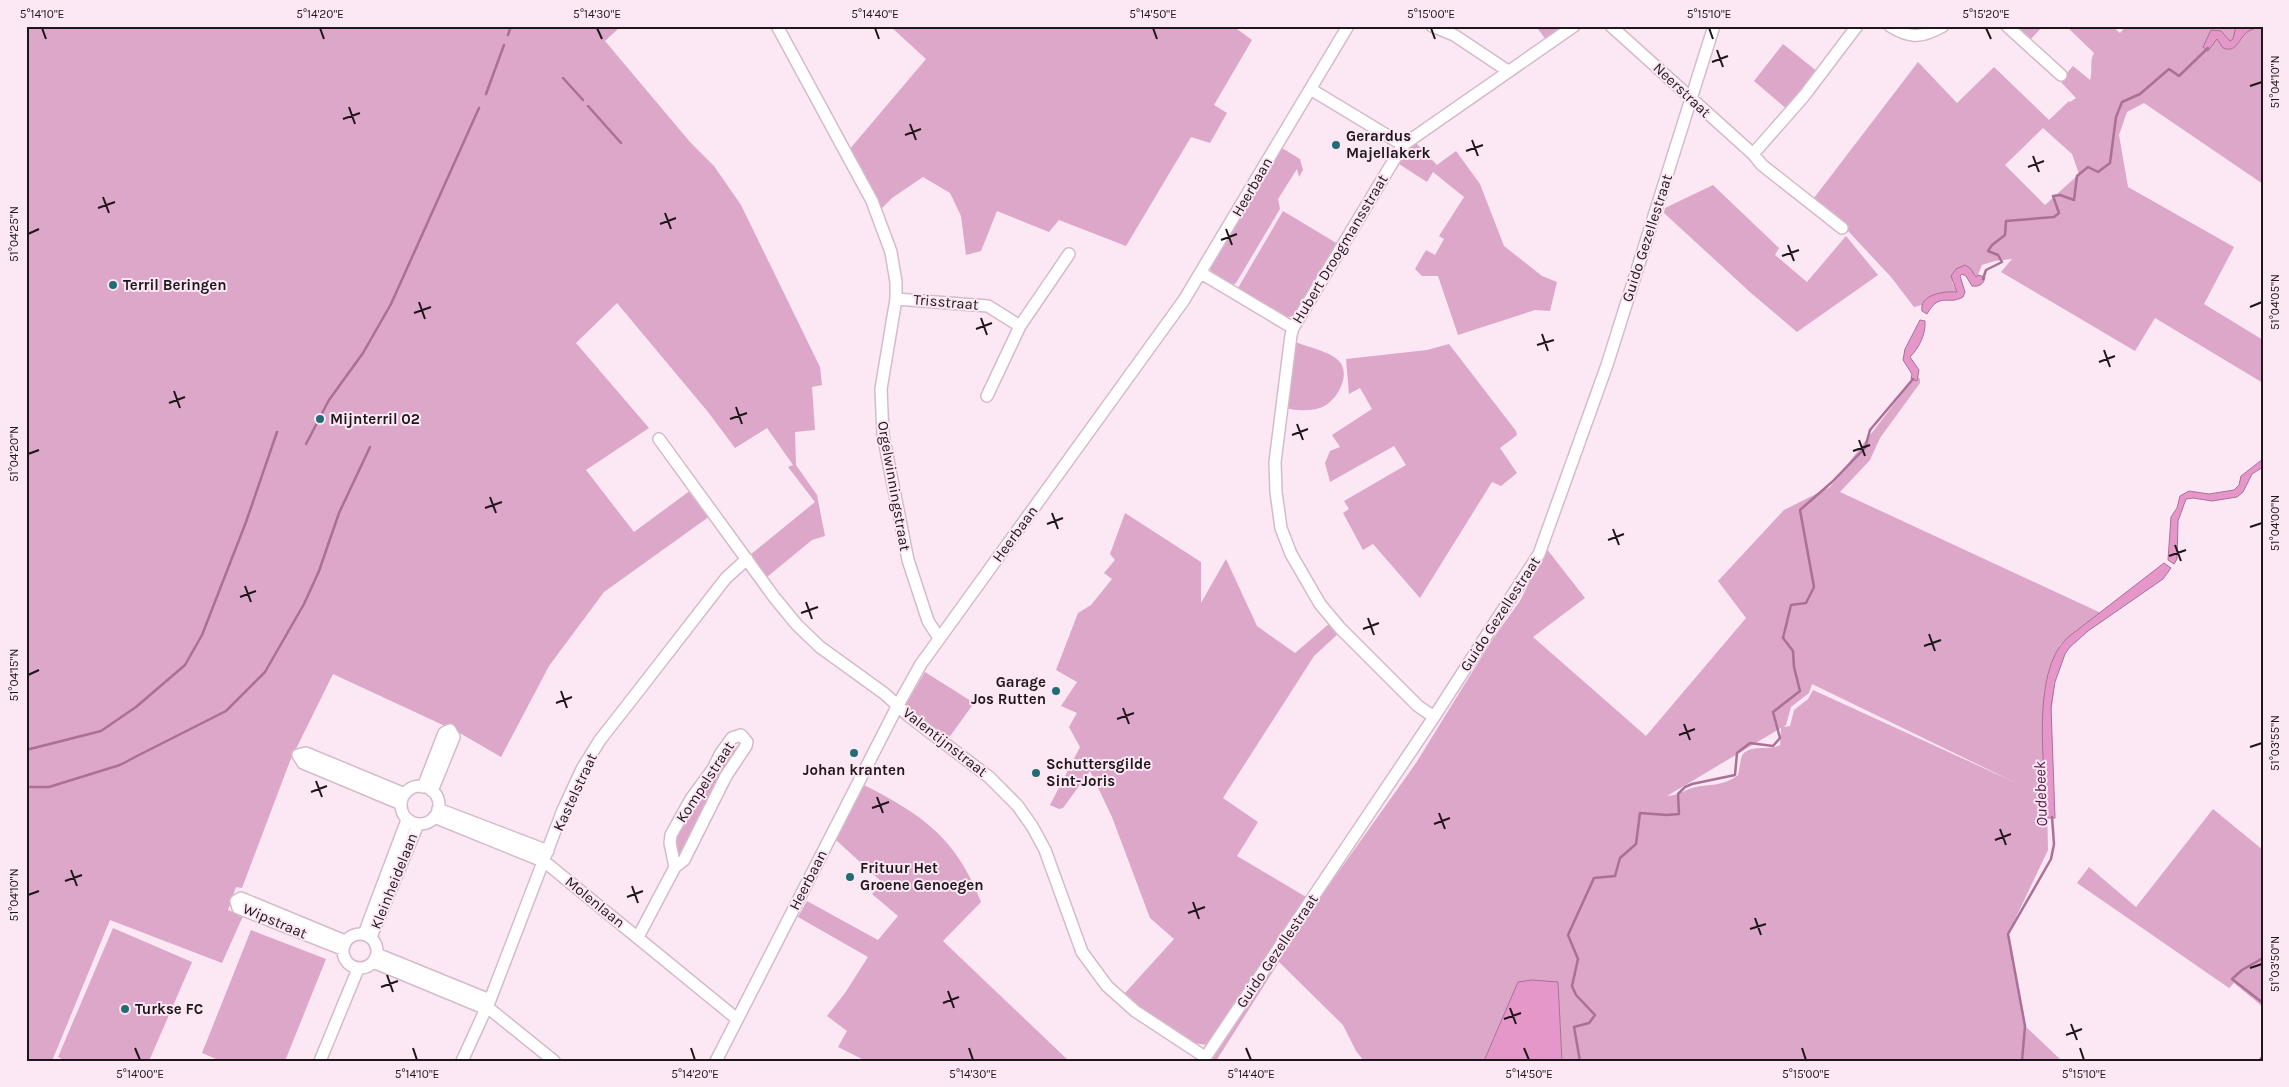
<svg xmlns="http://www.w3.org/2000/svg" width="2289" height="1087" font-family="Karla,sans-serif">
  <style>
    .green { fill: #dda7c9; fill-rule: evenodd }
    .water { fill: #e697ca; stroke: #aa7096 }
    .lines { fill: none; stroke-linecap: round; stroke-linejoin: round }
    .stream { stroke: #aa7096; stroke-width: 2.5 }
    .minor-casing { stroke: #d5bbca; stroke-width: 14 }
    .minor { stroke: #fff; stroke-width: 11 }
    .ticks { fill: none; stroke: #1f161c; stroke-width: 2 }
    .poi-dot { fill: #226d73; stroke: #fce7f4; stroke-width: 2 }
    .labels { text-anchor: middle; stroke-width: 4; stroke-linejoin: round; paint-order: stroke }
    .street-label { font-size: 15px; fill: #1f161c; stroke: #fce7f4 }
    .poi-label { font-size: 15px; font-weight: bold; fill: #1f161c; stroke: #fce7f4; text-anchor: start }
    .water-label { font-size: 16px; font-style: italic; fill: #551043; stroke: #fce7f4 }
    .neatline { fill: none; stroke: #1f161c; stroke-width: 2 }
    .ticks-label { font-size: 12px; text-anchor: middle; fill: #1f161c }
  </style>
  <rect width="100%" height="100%" fill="#fce7f4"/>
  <path class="green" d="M26,26H621L605,41L690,142L714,166L741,205L820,367L822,385L812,387L815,430L795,432L796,465L817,495L825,536L812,540L767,577L750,555L815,502L788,467L793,465L767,428L735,448L708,412L617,303L576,343L649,428L586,470L634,532L691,490L710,516L604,592L549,666L501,757L458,732L333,674L290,761L242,888L236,887L228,910L243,916L222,963L110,920L52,1061H26Z
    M890,26H1233L1252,40L1214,105L1227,113L1210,143L1191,137L1126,246L1059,220L1049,232L997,211L981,251L966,255L961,216L950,193L923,177L892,198L881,209L849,150L926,59Z
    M1536,26H1565L1546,40Z
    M2012,26H2043L2029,41Z
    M2066,26H2112L2120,33L2126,26H2263V184L2144,103L2127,112L2119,135L2128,187L2234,247L2204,304L2263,340V383L2155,318L2135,351L2001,272L2012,259L1995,261L1982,265L1977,277L1965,265L1952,282L1957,292L1925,301L1922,305L1914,307L1891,277L1849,232L1844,223L1814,198L1918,62L1957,103L1994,67L2049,120L2069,101L2070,102L2076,98L2060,81L2073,66L2090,80C2093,71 2089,61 2094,53ZM2043,128L2072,154L2079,174L2045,205L2005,165Z
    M1783,44L1818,72L1788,110L1754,81Z
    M1415,142L1437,165L1456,151L1480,184L1504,246L1542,276L1557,282L1550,311L1535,310L1458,335L1438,276H1422L1415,269L1426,250L1435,255L1444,239L1439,236L1464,197L1433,172L1427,182L1399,164Z
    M1282,148L1300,159L1303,170L1299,177L1297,169L1278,199L1280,209L1236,283L1231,286L1212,274L1210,269Z
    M1713,185L1779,248L1775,255L1807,282L1846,236L1878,275L1797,332L1751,293L1664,213L1665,208Z
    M1283,211L1338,244L1297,311L1293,316L1284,318L1238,288Z
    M1295,342C1308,347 1328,351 1338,360C1353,374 1336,403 1320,408C1311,411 1295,411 1286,408Z
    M1449,344L1516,431L1517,435L1500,448L1517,473L1501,486L1492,482L1420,598L1373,544L1363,550L1343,513L1349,509L1344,501L1406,465L1394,446L1330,482L1325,463L1330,451L1340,447L1332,435L1372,409L1360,388L1349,394L1346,359L1427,350Z
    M1911,371L1920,379V383L1880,438L1870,460L1840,492L2101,613L2067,638L2059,646L2051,716L2053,760L2042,763L2047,802L2048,850L2008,934L2025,1026L2062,1061H1562L1558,983H1518L1484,1061H1364L1356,1051L1343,1025L1279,962L1216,1061H1211L1285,947L1416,763L1492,640L1520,601L1546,548L1585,598L1533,637L1646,736L1746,618L1718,581L1784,510L1830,487L1914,378ZM1812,684L2014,782L1813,690L1808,699L1794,710L1790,726L1784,727L1786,725L1791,707L1809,693ZM1781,728L1780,745C1768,752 1745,742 1741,759C1740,764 1739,770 1738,775C1722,788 1705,783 1689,789C1679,793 1679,795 1667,796Z
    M1125,513L1201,562V603L1226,559L1257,626L1295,653L1330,623L1339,633L1314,656L1223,798L1258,822L1237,856L1306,897L1207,1045L1193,1043L1126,1000L1125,993L1174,939L1150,918L1112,817L1090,771L1063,808L1059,809L1050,805L1080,747L1069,727L1077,713L1061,706L1077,682L1056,670L1078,613L1091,605L1112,579L1104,573L1115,560L1110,554Z
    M925,672L974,703L948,739L905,706Z
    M731,745H735L739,749L681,859L676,855L673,839Z
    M864,785C923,815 956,838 981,902L943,941L1069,1061H866L838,1047L847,1031L827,1016L845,993L868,957L798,917L807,901L878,940L898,916L872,894L883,883L836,840Z
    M2213,809L2263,850V1007L2234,983L2229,988L2077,883L2089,867L2136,907Z
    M113,928L192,962L149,1061H66L58,1057Z
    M251,930L326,959L285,1061H221L202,1053Z"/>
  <path class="water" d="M2236,26H2260C2255,29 2248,30 2245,34C2238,41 2236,53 2223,48L2217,39L2208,51L2203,47L2211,30L2221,31L2230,41L2233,39Z
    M1965,265L1970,268L1976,277L1978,275L1985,277C1984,284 1979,287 1972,286L1966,276L1962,274L1960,276L1965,292L1963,297C1948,306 1940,291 1927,314L1922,311C1919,294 1945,291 1957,292L1951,276L1956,269Z
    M1920,320L1925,321C1926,334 1919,348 1910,357L1919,370L1917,381L1911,379L1912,374L1903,360L1905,349Z
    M2263,459V467L2252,474L2243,492L2237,497L2212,501L2193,498L2186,499L2178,521L2177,559L2174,564L2168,560L2171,517L2177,508L2180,496L2189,491L2209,494L2234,490L2239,485L2241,476Z
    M2164,563L2171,568L2163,579L2088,631L2070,647L2065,654L2055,682L2051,707L2055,818H2047C2045,770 2030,673 2067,638Z
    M1532,980L1558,982L1562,1061H1484L1518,982Z"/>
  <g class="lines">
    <path class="stream" d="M508,35L511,26
      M563,78L583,100
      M486,94L504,45
      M588,106L621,143
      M1983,279L1986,270L2002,262L1998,255L1988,251L1992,245L2005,235L2006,221L2054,217L2059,213L2053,196L2060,195L2074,200L2077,176L2088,167L2098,172L2110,163L2116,117L2122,102L2140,94L2169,69L2179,76L2208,48
      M306,444L329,400L363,353L391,304L479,108
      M26,750L101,731L136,707L185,665L202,635L246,522L277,432
      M26,787H49L120,765L137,756L226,711L265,672L304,604L319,571L339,513L370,447
      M2263,958L2242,970L2232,979L2263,1003
      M1580,1061L1574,1027L1589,1023L1595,1015L1576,995L1572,986L1578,959L1568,935L1594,878L1615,876L1620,858L1636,844L1640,813L1667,815L1679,814L1678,794L1685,787L1692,784L1735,775L1737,753L1750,743L1773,746L1780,738L1773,712L1800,691L1794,667L1793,651L1783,638L1791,605L1806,603L1814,587L1800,510L1832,482L1865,448L1870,430L1913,379
      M2022,1061L2025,1026L2008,934L2051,859L2054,844L2052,817
      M2259,1061L2263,1056"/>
    <defs>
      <path id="minor" d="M777,26L872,201L891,252L896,282V299L881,389L883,435L908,560L928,621L939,638
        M1432,26L1454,35L1508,71
        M1611,26L1753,154L1804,96L1857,26
        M1890,26C1910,39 1922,38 1943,26
        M2007,26L2061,75
        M1312,90L1403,145
        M1753,154L1762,165L1842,228
        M1201,273L1293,328
        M896,299L988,306L1020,326
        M987,396L1020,326L1069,254
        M659,439L774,597L797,625L820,647L885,694L910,717L989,777L1017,805L1032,826L1045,850L1082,952L1107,986L1135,1011L1205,1057
        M1434,717L1418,706L1340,628L1320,604L1291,554L1281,528L1276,492L1275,462L1291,335L1293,328L1403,145L1574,26
        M401 805a19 19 0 1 1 38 0a19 19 0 1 1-38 0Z
        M423,787L444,733L450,730L454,737L432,791
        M401,804L303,763L298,755L306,753L405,794
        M438,809L548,851
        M434,817L545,862L737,1019
        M343 951a17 17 0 1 1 34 0a17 17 0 1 1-34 0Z
        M364,934L407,820
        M371,937L418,824
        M638,937L675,867L684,860L726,776L746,746L747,742L741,735L732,738L721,753L713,769L691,799L671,835L670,843L675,867
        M342,949L238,908L236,901L241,898L345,941
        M377,954L490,1000
        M373,962L484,1008
        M486,1006L554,1061
        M320,1061L358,969
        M462,1061L490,1000L563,810L582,769L600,740L643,685L726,578L747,559
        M716,1061L898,705L921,664L1184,300L1348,26
        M1203,1061L1434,717L1539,554L1607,365L1714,26"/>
    </defs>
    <use href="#minor" class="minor-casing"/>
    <use href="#minor" class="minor"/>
  </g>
  <path class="ticks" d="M42,28L46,39M320,28L324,39M597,28L602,39M875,28L879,39M1153,28L1157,39M1431,28L1435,39M1709,28L1713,39M1986,28L1991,39M1717,50L1723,67M1712,62L1728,56M2250,86L2262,82M349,107L355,124M343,119L360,113M910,124L916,140M905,135L921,129M1472,140L1478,156M1466,151L1483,145M2033,156L2039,172M2028,167L2044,161M103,197L109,213M98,208L115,202M665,213L671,229M660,224L676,218M1226,229L1232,245M28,234L39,229M1221,240L1237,234M1788,245L1794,261M1782,256L1799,250M419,302L425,319M2250,307L2262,302M414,313L431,307M981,318L987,335M976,329L992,323M1542,334L1548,351M1537,345L1554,340M2104,350L2110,367M2099,362L2115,356M174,391L180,408M169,403L185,397M736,407L742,424M730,419L747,413M1297,424L1303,440M1292,435L1308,429M1859,440L1865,456M1853,451L1870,445M28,454L39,450M490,497L496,513M485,508L502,502M1052,513L1058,529M1047,524L1063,518M2250,527L2262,523M1613,529L1619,545M1608,540L1624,534M2175,545L2181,561M2169,556L2186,550M245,586L251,602M240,597L256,591M806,602L812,619M801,613L818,607M1368,618L1374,635M1363,629L1379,623M1929,634L1935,651M1924,646L1941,640M28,675L39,670M561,691L567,708M556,703L572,697M1123,708L1129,724M1117,719L1134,713M1684,724L1690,740M1679,735L1695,729M2250,747L2262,743M316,781L322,797M311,792L327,786M877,797L883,813M872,808L889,802M1439,813L1445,829M1434,824L1450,818M2000,829L2006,845M1995,840L2011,834M71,870L77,886M65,881L82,875M632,886L638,903M28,895L39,891M627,897L643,891M1193,902L1199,919M1188,913L1205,907M1755,918L1761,935M1750,929L1766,924M2250,968L2262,964M387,975L393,992M381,987L398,981M948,991L954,1008M943,1003L959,997M1510,1008L1516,1024M1504,1019L1521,1013M2071,1024L2077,1040M2066,1035L2082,1029M135,1048L140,1060M413,1048L417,1060M691,1048L695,1060M969,1048L973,1060M1246,1048L1251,1060M1524,1048L1529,1060M1802,1048L1806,1060M2080,1048L2084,1060"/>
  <g class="poi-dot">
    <circle cx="1336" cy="145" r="5"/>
    <circle cx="113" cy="285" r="5"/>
    <circle cx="320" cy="419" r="5"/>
    <circle cx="1056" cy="691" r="5"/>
    <circle cx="854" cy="753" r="5"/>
    <circle cx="1036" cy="773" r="5"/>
    <circle cx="850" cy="877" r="5"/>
    <circle cx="125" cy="1009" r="5"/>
  </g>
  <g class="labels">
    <g class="street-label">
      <text transform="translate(1682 90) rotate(43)" y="5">Neerstraat</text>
      <text transform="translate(1252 187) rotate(-60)" y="5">Heerbaan</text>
      <text transform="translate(1647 238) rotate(-72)" y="5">Guido Gezellestraat</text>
      <text transform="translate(1340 249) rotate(-59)" y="5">Hubert Droogmansstraat</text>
      <text transform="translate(946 302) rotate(5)" y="5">Trisstraat</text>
      <text transform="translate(894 486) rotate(80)" y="5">Orgelwinningstraat</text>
      <text transform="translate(1015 534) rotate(-54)" y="5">Heerbaan</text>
      <text transform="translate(1500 614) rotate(-57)" y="5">Guido Gezellestraat</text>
      <text transform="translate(945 742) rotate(38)" y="5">Valentijnstraat</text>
      <text transform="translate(705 782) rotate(-57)" y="5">Kompelstraat</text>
      <text transform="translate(575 792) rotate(-65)" y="5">Kastelstraat</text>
      <text transform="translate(808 880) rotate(-63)" y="5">Heerbaan</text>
      <text transform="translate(394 881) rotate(-68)" y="5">Kleinheidelaan</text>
      <text transform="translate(595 902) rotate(39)" y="5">Molenlaan</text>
      <text transform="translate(275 921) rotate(23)" y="5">Wipstraat</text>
      <text transform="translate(1277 951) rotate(-56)" y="5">Guido Gezellestraat</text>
    </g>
    <g class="poi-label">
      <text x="1346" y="141">Gerardus<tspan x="1346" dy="17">Majellakerk</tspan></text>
      <text x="123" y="290">Terril Beringen</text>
      <text x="330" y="424">Mijnterril 02</text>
      <text x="1046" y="687" text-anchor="end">Garage<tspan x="1046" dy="17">Jos Rutten</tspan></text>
      <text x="1046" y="769">Schuttersgilde<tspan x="1046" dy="17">Sint-Joris</tspan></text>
      <text x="854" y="775" text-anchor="middle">Johan kranten</text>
      <text x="860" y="873">Frituur Het<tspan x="860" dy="17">Groene Genoegen</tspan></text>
      <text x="135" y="1014">Turkse FC</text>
    </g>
    <g class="water-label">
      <text transform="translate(2040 794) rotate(-92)" y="6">Oudebeek</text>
    </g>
  </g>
  <rect width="2289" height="1087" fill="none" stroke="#fce7f4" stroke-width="55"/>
  <rect x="28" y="28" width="2234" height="1032" class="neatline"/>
  <g class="ticks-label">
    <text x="42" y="18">5°14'10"E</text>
    <text x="320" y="18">5°14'20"E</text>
    <text x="597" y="18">5°14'30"E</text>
    <text x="875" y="18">5°14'40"E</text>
    <text x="1153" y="18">5°14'50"E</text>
    <text x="1431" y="18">5°15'00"E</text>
    <text x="1709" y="18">5°15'10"E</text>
    <text x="1986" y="18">5°15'20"E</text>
    <text transform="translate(2275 82) rotate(-90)" y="4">51°04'10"N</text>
    <text transform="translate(14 234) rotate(-90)" y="4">51°04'25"N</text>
    <text transform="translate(2275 302) rotate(-90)" y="4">51°04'05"N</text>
    <text transform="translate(14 454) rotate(-90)" y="4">51°04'20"N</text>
    <text transform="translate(2275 523) rotate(-90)" y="4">51°04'00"N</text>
    <text transform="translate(14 675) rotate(-90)" y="4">51°04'15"N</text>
    <text transform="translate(2275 743) rotate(-90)" y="4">51°03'55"N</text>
    <text transform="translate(14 895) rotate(-90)" y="4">51°04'10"N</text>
    <text transform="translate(2275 964) rotate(-90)" y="4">51°03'50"N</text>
    <text x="140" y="1078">5°14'00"E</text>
    <text x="417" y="1078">5°14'10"E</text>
    <text x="695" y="1078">5°14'20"E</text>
    <text x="973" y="1078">5°14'30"E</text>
    <text x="1251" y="1078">5°14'40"E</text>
    <text x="1529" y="1078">5°14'50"E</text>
    <text x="1806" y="1078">5°15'00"E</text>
    <text x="2084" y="1078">5°15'10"E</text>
  </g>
</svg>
